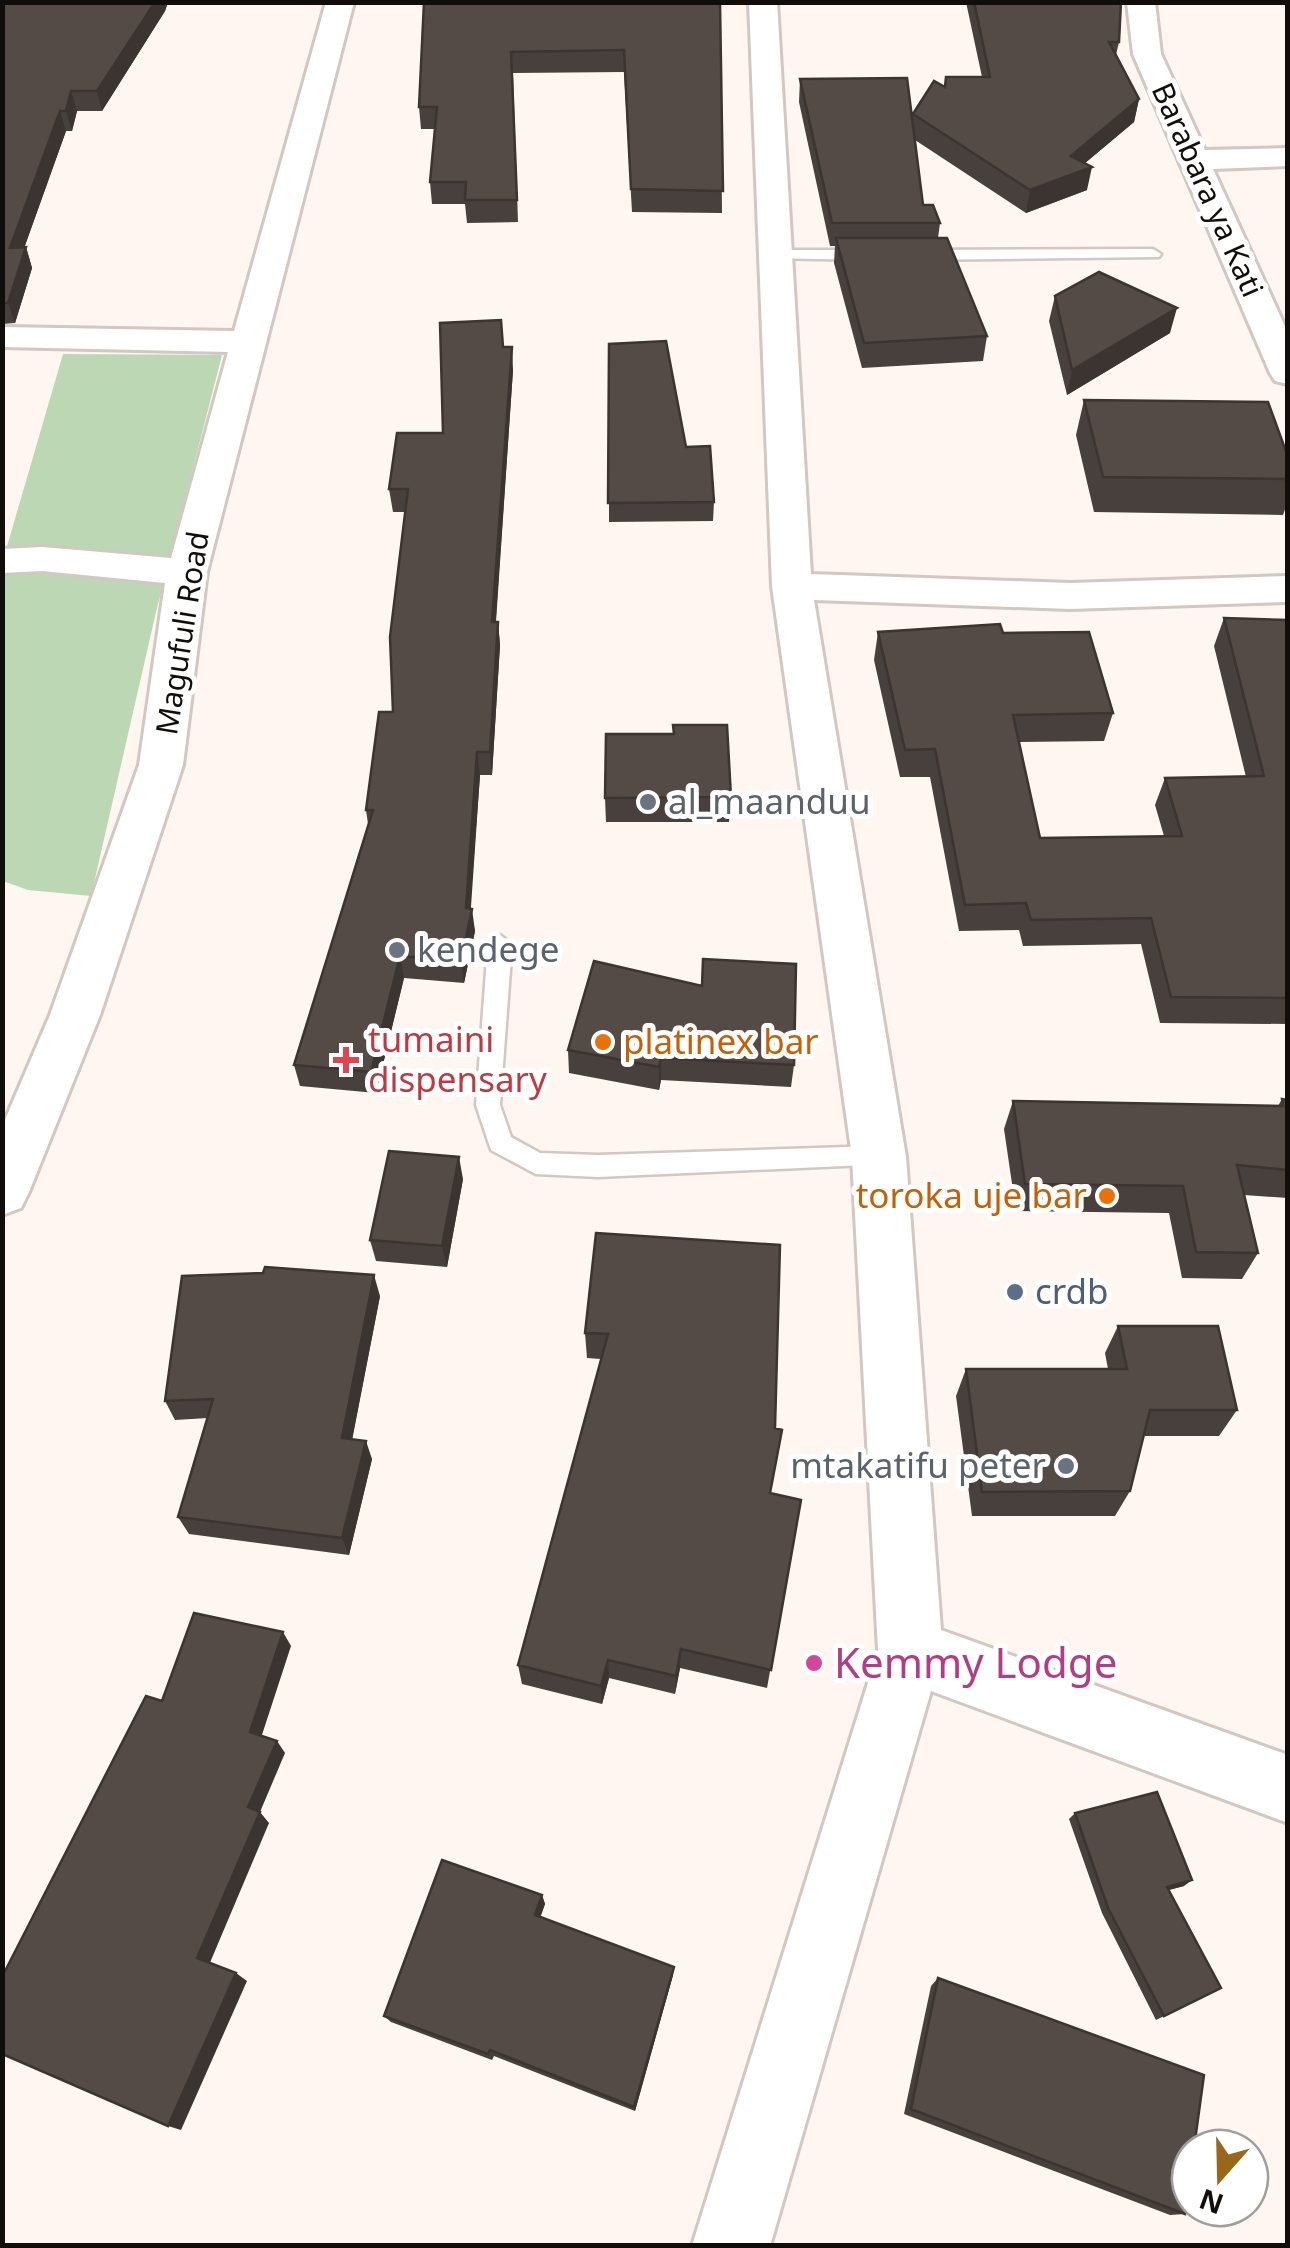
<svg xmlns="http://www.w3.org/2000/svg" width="1290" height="2248" font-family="'Noto Sans',sans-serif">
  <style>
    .green { fill: #bcd7b3 }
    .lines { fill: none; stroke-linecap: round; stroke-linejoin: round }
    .lane-casing { stroke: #d2c7c1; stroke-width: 5 }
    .street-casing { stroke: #d2c7c1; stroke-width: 6 }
    .lane { fill: #fff; fill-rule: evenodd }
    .street { fill: #fff; fill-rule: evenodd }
    .wall { fill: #48403c }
    .shaded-wall { fill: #3b3431 }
    .building { fill: #544b46; stroke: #3b3431; stroke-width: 2.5 }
    .worship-dot { fill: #6b7280; stroke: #fff; stroke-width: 4 }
    .food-dot { fill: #e8710a; stroke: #fff; stroke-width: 4 }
    .health-dot { fill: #e0444e; stroke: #fff; stroke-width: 4 }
    .service-dot { fill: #5c6f8a; stroke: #fff; stroke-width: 4 }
    .hotel-dot { fill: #d1479c; stroke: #fff; stroke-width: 4 }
    .labels { text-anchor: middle; stroke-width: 10; stroke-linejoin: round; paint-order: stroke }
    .far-street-label { font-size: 30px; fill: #100d0b; stroke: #fff }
    .worship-label { font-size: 35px; fill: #5b616d; stroke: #fff; text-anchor: start }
    .health-label { font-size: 35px; fill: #be3a42; stroke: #fff; text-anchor: start }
    .food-label { font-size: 35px; fill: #c56008; stroke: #fff; text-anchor: start }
    .service-label { font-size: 35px; fill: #4e5e75; stroke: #fff; text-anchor: start }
    .near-hotel-label { font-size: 42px; fill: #b23c85; stroke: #fff; text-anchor: start }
  </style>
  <rect width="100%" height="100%" fill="#fff6f1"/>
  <path class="green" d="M63,354L222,355L156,612L91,896L28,890L3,881V560Z"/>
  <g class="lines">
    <defs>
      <path id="lane" d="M1153,249L1161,254L1159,257L919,260L911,255L919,250Z
        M774,250H869L877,255L869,260L768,258L766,255Z
        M500,935L512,944L500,1105L511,1137L540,1153L598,1155L879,1146L888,1150L892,1157L888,1164L598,1177L536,1174L491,1150L476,1105L488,944Z"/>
      <path id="street" d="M326,2H354L207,572L183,765L100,1015L29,1192L21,1208L2,1215V1127L50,1015L139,765L165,583L42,571L2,573V549L42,547L171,558L228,352L2,347V327L234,331Z
        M749,2H777L811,574L1070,583L1288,576V602L1070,609L814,600L906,1157L941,1630L1288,1755V1823L931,1691L770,2246H692L878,1651L852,1157L772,586Z
        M1127,2H1155L1161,54L1205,150L1288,148V166L1213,169L1288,333V384L1275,381L1270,373L1133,54Z"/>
    </defs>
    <use href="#lane" class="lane-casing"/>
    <use href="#street" class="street-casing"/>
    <use href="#lane" class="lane"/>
    <use href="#street" class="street"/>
  </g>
  <path class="wall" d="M2,2H168L165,11L102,111H77L72,131H66L24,248L26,247L32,268L15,323L2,324Z
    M424,2H720L722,213L632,212L624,72L513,73L518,222L467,223L465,204H432L430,182L435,129H421L419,107Z
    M966,2H1121L1119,42L1116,55L1139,99L1134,122L1085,163L1087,190L1026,213L915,140L923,205L940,223L938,238L987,336L983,361L862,368L834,263L835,246H830L799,102L800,79L913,120V114L945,87L982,77Z
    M1055,296L1170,333L1067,395L1049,321Z
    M609,344L686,447L714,502L713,521L609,522Z
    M503,347L513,370L496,622H498L500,645L492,775H480L470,909L475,931L464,983L404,978L376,1093L300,1086L294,1065L368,824L366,810L393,712L405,512H393L389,489L443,433Z
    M1084,400L1288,457V501L1283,515L1094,512L1076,435Z
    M1224,618L1288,620V1024L1160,1023L1141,944L1023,946L1019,930L959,931L930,777H900L874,660L878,632L1003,633L1113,713L1104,741L1019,742L1040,838L1164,836L1155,805L1165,778L1246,777L1214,646Z
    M673,734L731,797L729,822H606L605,798Z
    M568,1050L794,1065L791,1087L661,1080L659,1090L569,1073Z
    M1282,1099L1288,1100V1198L1244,1195L1258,1253L1242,1279L1182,1278L1169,1213L1016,1211L1004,1129L1013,1101L1278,1106Z
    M463,1179L447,1267L376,1261L370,1240Z
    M596,1233L771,1493L801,1500L767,1688L680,1668L675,1694L609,1678L602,1704L522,1684L518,1665L601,1359L587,1358L585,1333Z
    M380,1296L352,1439L372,1459L349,1555L189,1534L178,1517L208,1418L175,1420L165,1401Z
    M1118,1326L1237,1410L1219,1436H1144L1130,1491L1115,1516H972L956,1396L966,1369H1108L1105,1353Z
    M1075,1813L1184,1886L1169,1890L1221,1988L1156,2020L1102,1913L1069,1819Z
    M542,1895L545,1904L540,1917L673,1975L635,2111L494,2056L492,2060L391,2022L384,2016Z
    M938,1978L1185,2214L1170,2215L904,2114L931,1986Z"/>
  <path class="shaded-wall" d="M155,2H168L165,11L102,111L97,91Z
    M71,91L77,111L72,131L66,111Z
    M1139,99L1134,122L1072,174L1092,167L1087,190L1026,213L1030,190Z
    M60,111L66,131L17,268L10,248Z
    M26,247L32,268L15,323L8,303Z
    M1177,308L1170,333L1067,395L1072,370Z
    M512,347L513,370L494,645L492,622Z
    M498,622L500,645L492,775L490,752Z
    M477,752L480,775L470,921L472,909L475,931L464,983L461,961Z
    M400,956L404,978L376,1093L371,1072Z
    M661,1058V1080L659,1090V1067Z
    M459,1157L463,1179L447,1267L442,1246Z
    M374,1275L380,1296L349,1456L342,1438Z
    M366,1441L372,1459L349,1555L342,1538Z
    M283,1632L291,1646L259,1744L250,1732Z
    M681,1649L680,1668L675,1694L676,1676Z
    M608,1660L609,1678L602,1704L601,1686Z
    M277,1741L285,1753L260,1812L269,1823L209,1965L197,1958L248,1807Z
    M1192,1880L1184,1886L1160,1892L1167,1887Z
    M542,1895L545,1904L538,1924L535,1915Z
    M674,1967L673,1975L635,2111L634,2107Z
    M236,1973L247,1981L181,2130L168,2126Z"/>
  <path class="building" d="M2,2H155L97,91H71L66,111H60L10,248L26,247L8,303H2Z
    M424,2H720L723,191L631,189L624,50L511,52L517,200H465L466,182H430L437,107H419Z
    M974,2H1121L1119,42H1109L1139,99L1071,156L1092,167L1030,190L913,114L934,81L945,87L946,77H990Z
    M907,78L923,205H933L940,223H832L800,79Z
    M836,238H947L987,336L864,343Z
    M1099,272L1177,308L1072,370L1055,296Z
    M501,320L503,347H512L492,622H498L490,752H477L466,908L472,909L461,961L400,956L371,1072L294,1065L373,810H366L379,712H393L390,637L408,489H389L397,433H443L440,323Z
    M666,341L686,447L710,446L714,502L608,503L609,344Z
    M1084,400L1268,402L1288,457V479L1103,477Z
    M1224,618L1288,620V998L1171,997L1151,918L1031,920L1026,903L965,905L935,749L905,750L878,632L1000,624L1003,633L1089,632L1113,713L1013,715L1040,838L1182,836L1165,778L1264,776Z
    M673,725H727L731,797L605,798L606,734H674Z
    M703,959L796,964L794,1065L661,1058L659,1067L568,1050L594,961L702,986Z
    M1282,1099L1288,1100V1170L1237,1165L1258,1253L1196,1252L1183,1186L1025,1184L1013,1101L1283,1106Z
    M389,1151L459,1157L442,1246L370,1240Z
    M596,1233L780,1245L775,1428L782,1430L770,1493L801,1500L771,1670L681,1649L676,1676L608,1660L601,1686L518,1665L608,1334L585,1333Z
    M265,1267L374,1275L342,1438L366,1441L342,1538L178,1517L213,1399L165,1401L182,1276L263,1273Z
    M1118,1326H1218L1237,1410H1150L1130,1491L982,1492L966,1369H1127Z
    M194,1613L283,1632L250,1732L277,1741L248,1807L260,1812L197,1958L236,1973L168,2126L2,2054V1977L146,1696L162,1701Z
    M1157,1792L1192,1880L1167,1887L1221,1988L1164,2016L1108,1908L1075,1813Z
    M442,1860L542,1895L535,1915L674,1967L634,2107L490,2050L488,2054L384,2016Z
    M938,1978L1204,2075L1194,2148H1190V2178L1185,2214L911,2109Z"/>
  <g class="worship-dot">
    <circle cx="648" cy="802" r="10"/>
    <circle cx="397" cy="950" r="10"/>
    <circle cx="1066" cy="1466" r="10"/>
  </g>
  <g class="food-dot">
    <circle cx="603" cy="1042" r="10"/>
    <circle cx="1107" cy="1196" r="10"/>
  </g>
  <path class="health-dot" d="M341 1045h10v10h10v10h-10v10h-10v-10h-10v-10h10z"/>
  <circle class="service-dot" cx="1015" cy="1292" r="10"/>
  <circle class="hotel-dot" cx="814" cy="1663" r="10"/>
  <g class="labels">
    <g class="far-street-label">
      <text transform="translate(1207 190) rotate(66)" y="10">Barabara ya Kati</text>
      <text transform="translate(183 633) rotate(-81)" y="10">Magufuli Road</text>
    </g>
    <g class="worship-label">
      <text x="668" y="814">al_maanduu</text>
      <text x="417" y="962">kendege</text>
      <text x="1046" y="1478" text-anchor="end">mtakatifu peter</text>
    </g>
    <g class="health-label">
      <text x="368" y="1052">tumaini<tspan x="368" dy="40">dispensary</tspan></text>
    </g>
    <g class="food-label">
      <text x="623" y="1054">platinex bar</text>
      <text x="1087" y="1208" text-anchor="end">toroka uje bar</text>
    </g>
    <g class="service-label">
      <text x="1035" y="1304">crdb</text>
    </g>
    <g class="near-hotel-label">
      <text x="834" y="1678">Kemmy Lodge</text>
    </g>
  </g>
  <rect width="1290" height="2248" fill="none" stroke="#100d0b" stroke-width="10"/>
  <g transform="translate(1220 2178) rotate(200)"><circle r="48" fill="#ffffff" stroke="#9f9e9d" stroke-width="2.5"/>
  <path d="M0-8L18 38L0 25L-18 38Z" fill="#99671a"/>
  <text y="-15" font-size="28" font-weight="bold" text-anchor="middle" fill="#100d0b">N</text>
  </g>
</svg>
